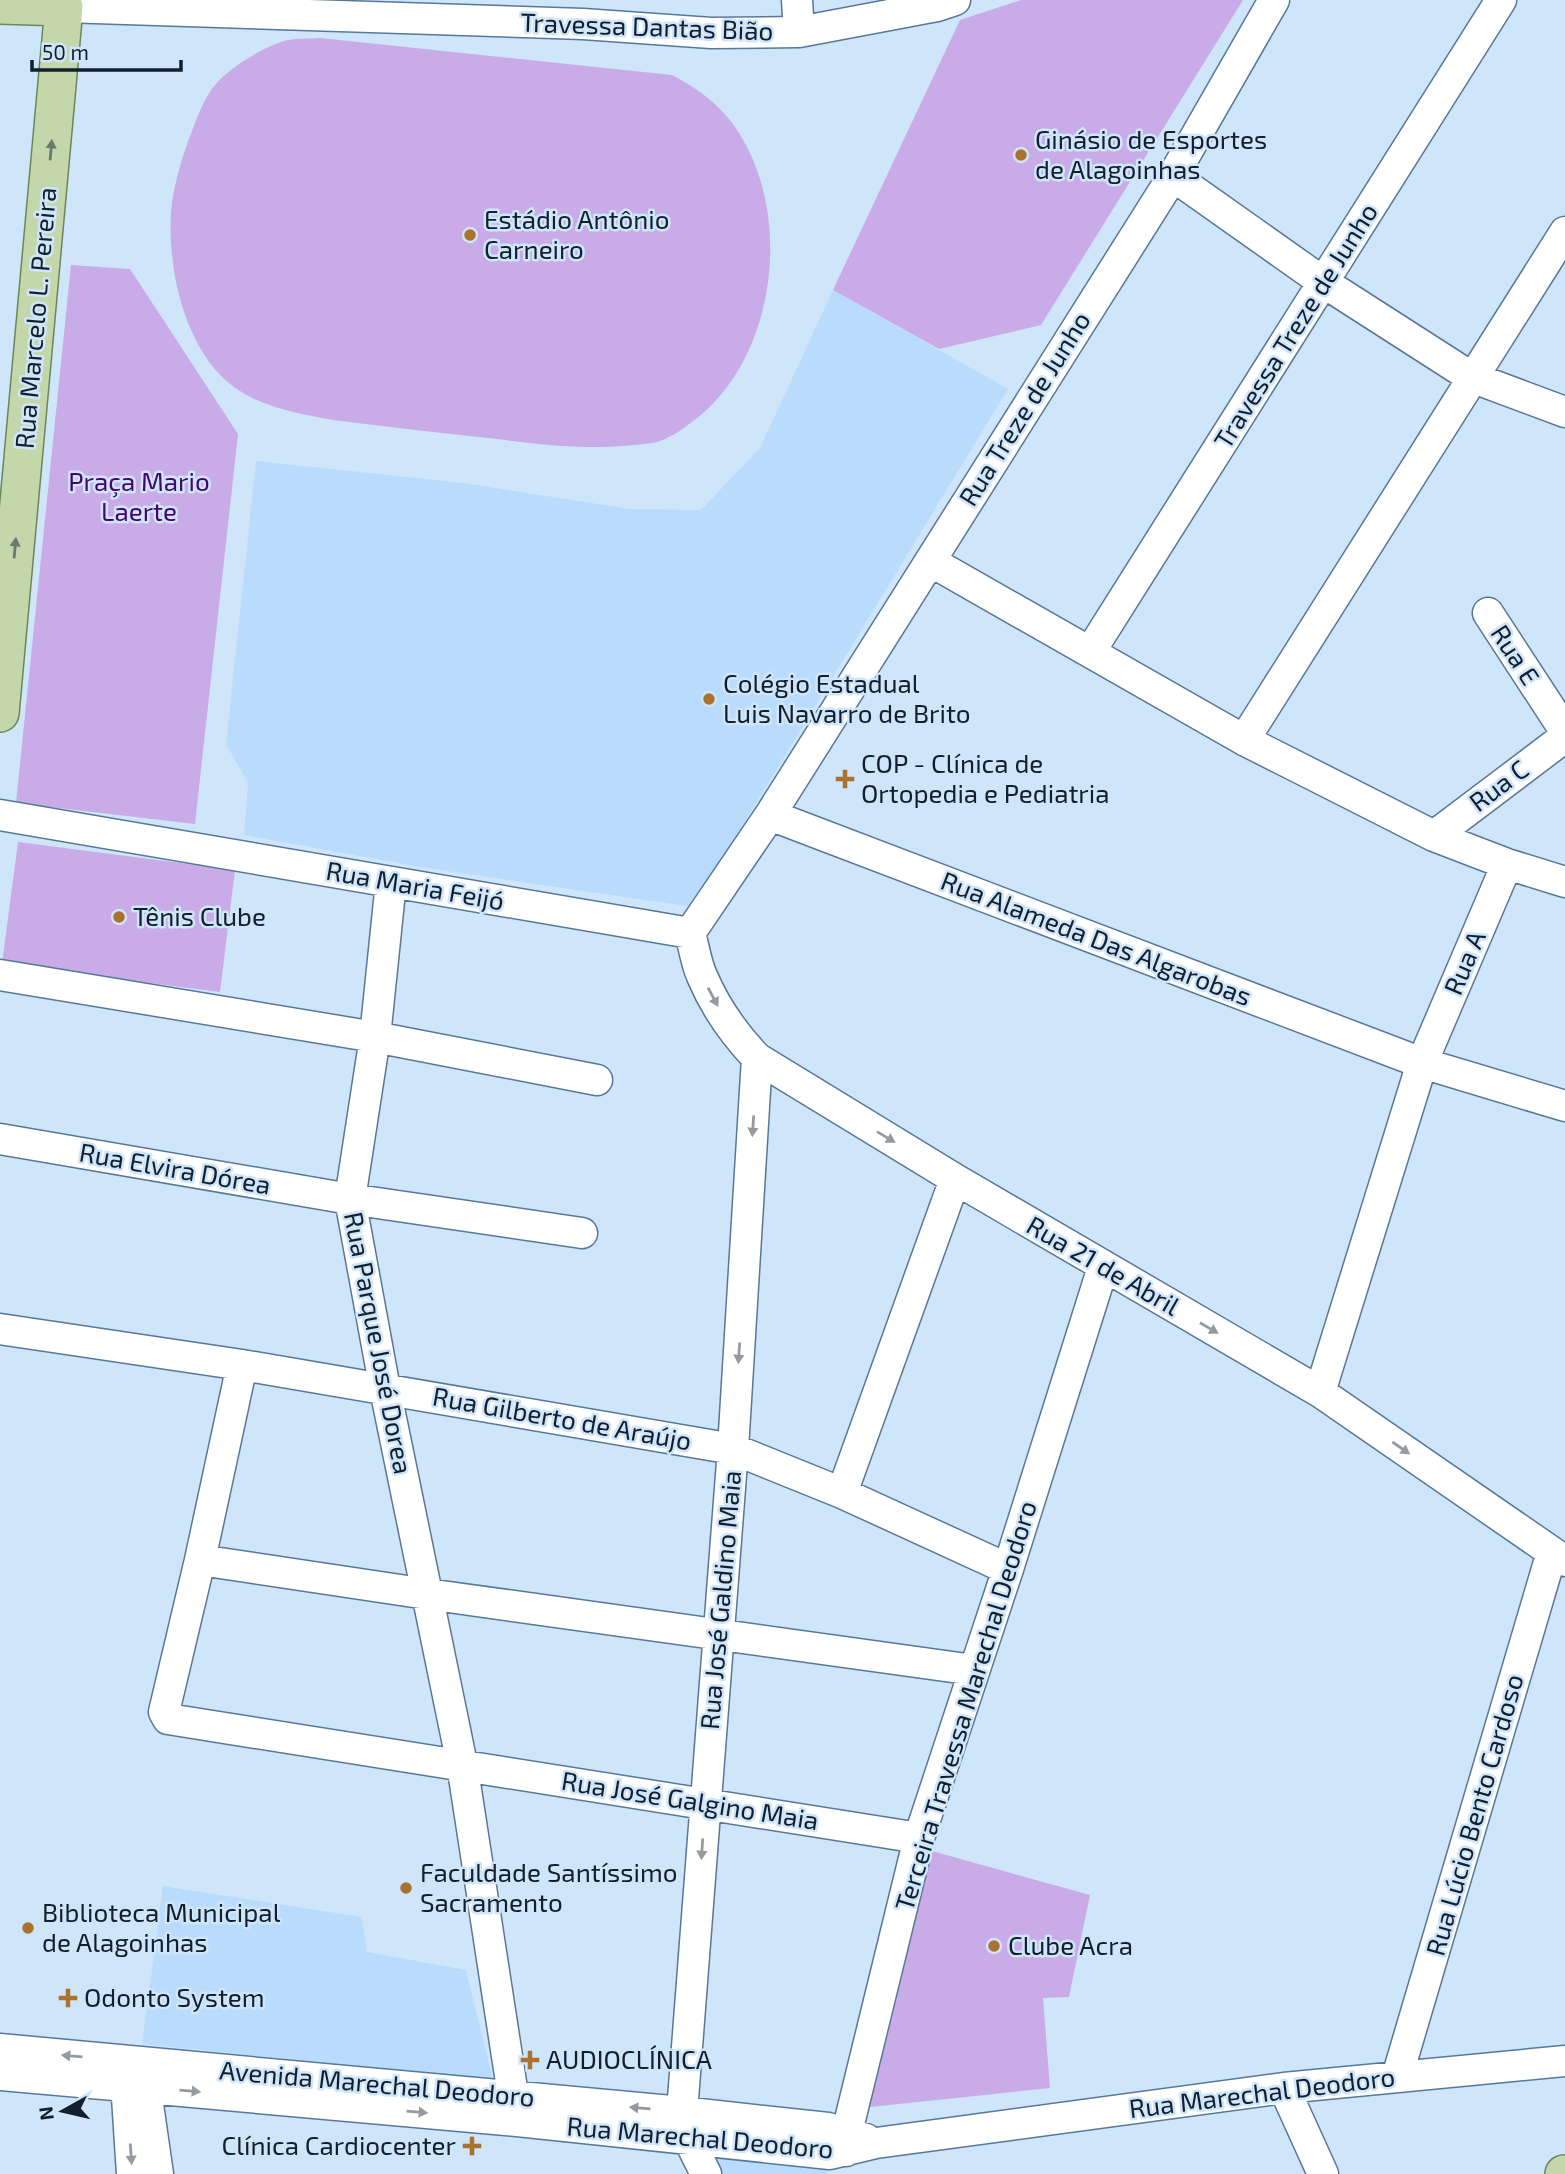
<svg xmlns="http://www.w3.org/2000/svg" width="1565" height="2174" font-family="'Exo 2',sans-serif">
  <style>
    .built { fill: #badcfc }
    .green { fill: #c9abe8 }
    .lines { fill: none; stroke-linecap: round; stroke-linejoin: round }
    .minor-casing { stroke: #577898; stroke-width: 33 }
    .major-casing { stroke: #6c8559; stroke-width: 40 }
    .minor { stroke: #fff; stroke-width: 30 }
    .major { stroke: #c4d7aa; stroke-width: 37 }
    .oneway { fill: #6b7b6b }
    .oneway2 { fill: #949aa0 }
    .poi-dot { fill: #aa722f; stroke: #cfe5fa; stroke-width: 2.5 }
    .labels { text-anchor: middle; stroke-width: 5; stroke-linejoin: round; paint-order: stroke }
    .street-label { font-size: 26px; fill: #121f2c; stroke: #cfe5fa }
    .poi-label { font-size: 26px; fill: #121f2c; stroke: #cfe5fa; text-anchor: start }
    .park-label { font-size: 26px; fill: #48046e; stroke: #cfe5fa }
  </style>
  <rect width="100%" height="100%" fill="#cfe5fa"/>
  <path class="built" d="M833,290L1008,389L693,907L420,867L244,835L248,783L226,744L256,461L464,483L630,509L701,510L760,448Z
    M163,1886L362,1917L367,1952L466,1970L493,2080L142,2044Z
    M705,2149L827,2160V2174H716Z"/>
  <path class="green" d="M1021,0H1243L1041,325L939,349L833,290L960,20Z
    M320,38L672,75C699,89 722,106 739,133C793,218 776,356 696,419C685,427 674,436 660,441C652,444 642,444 634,445C587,450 543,445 497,439C442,433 388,427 333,420C300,414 261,407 234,387C183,350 165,261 172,202C176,178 183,154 192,131C198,115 205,96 216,84C230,67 266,45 288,40C298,38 309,39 320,38Z
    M71,265L130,269L238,434L195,824L16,803Z
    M18,842L235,870L220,992L2,964Z
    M932,1851L1090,1895L1069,1997L1043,1998L1050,2088L870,2107Z"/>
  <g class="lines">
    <defs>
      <path id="minor" d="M797,0L799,32
        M64,7L583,24L711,33L799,32L937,6L955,0
        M1173,176L1323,282L1471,377L1565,412
        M930,561L1244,740L1434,836L1507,864L1565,882
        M1488,613L1565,731
        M1090,652L1501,0
        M1244,740L1565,232
        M0,815L690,933L770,815L1173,176L1274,0
        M770,815L1422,1063L1565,1106
        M1434,836L1565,737
        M391,882L375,1037L350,1199L385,1389L462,1764L517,2121
        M690,933C694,947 696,963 702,976C715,1007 734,1034 757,1058L955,1179L1320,1392L1565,1561
        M0,975L375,1037L597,1080
        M0,1139L350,1199L582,1233
        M0,1329L242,1365L733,1449L842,1493L1008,1569
        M242,1365L200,1560L164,1712L168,1719L919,1838
        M1320,1392L1422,1063L1507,864
        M842,1493L955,1179
        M200,1560L427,1594L974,1670
        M0,2049L682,2112L828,2128L866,2139
        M125,2066L132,2174
        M143,2070L158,2174
        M0,2075L517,2121L830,2154L876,2143L1284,2088L1565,2061
        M1397,2077L1552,1552
        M1284,2088L1323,2174
        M846,2151L847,2132L919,1838L1008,1569L1103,1267
        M706,2174L689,2140L682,2112L733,1449L757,1058"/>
      <path id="major" d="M0,5L64,7L0,713
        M1564,2174H1565"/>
    </defs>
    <use href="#minor" class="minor-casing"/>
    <use href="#major" class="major-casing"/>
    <use href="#minor" class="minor"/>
    <use href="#major" class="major"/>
  </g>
  <defs><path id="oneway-solid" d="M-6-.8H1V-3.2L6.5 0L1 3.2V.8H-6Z" transform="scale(1.75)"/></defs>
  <g class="oneway">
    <use href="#oneway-solid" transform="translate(51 150) rotate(-85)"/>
    <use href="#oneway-solid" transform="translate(15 548) rotate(-85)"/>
  </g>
  <g class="oneway2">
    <use href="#oneway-solid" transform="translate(713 997) rotate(62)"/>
    <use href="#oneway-solid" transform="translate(753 1126) rotate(94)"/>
    <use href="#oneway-solid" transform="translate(886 1137) rotate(31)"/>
    <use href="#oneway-solid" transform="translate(1209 1328) rotate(30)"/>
    <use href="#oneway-solid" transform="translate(739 1353) rotate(94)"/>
    <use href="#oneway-solid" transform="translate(1401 1448) rotate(35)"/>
    <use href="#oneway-solid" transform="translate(702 1849) rotate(94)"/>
    <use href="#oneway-solid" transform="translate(72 2056) rotate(-175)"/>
    <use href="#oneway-solid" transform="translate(190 2091) rotate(5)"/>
    <use href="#oneway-solid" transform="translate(640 2108) rotate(-175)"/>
    <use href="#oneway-solid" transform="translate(417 2112) rotate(5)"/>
    <use href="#oneway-solid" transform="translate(131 2154) rotate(86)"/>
  </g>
  <g class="poi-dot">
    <circle cx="1021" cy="155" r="7"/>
    <circle cx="470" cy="235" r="7"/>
    <circle cx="709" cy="699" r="7"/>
    <path d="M841.5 768.5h7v7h7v7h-7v7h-7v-7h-7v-7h7z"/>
    <circle cx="119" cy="917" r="7"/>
    <circle cx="406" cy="1888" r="7"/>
    <circle cx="28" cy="1928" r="7"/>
    <circle cx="994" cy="1946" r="7"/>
    <path d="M64.5 1987.5h7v7h7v7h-7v7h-7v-7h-7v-7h7z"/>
    <path d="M526.5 2049.5h7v7h7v7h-7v7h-7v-7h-7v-7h7z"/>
    <path d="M468.5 2135.5h7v7h7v7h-7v7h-7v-7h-7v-7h7z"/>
  </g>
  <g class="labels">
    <g class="street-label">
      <text transform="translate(647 27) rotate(2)" y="9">Travessa Dantas Bião</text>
      <text transform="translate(36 318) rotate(-85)" y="9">Rua Marcelo L. Pereira</text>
      <text transform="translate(1296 326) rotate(-58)" y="9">Travessa Treze de Junho</text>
      <text transform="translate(1025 409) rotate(-58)" y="9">Rua Treze de Junho</text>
      <text transform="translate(1515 655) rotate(57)" y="9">Rua E</text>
      <text transform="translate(1499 786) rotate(-37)" y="9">Rua C</text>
      <text transform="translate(415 886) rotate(10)" y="9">Rua Maria Feijó</text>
      <text transform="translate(1096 939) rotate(21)" y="9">Rua Alameda Das Algarobas</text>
      <text transform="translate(1465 963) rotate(-67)" y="9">Rua A</text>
      <text transform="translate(175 1169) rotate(10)" y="9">Rua Elvira Dórea</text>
      <text transform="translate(1103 1266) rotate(30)" y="9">Rua 21 de Abril</text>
      <text transform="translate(378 1343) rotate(79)" y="9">Rua Parque José Dorea</text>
      <text transform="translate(562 1419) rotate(10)" y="9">Rua Gilberto de Araújo</text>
      <text transform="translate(721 1600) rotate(-85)" y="9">Rua José Galdino Maia</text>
      <text transform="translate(966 1706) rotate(-73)" y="9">Terceira Travessa Marechal Deodoro</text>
      <text transform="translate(690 1801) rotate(9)" y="9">Rua José Galgino Maia</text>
      <text transform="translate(1475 1815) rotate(-74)" y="9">Rua Lúcio Bento Cardoso</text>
      <text transform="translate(377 2084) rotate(5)" y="9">Avenida Marechal Deodoro</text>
      <text transform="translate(1262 2093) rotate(-7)" y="9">Rua Marechal Deodoro</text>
      <text transform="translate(700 2138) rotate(5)" y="9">Rua Marechal Deodoro</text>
    </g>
    <g class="poi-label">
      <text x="1035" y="149">Ginásio de Esportes<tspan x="1035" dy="30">de Alagoinhas</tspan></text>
      <text x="484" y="229">Estádio Antônio<tspan x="484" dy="30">Carneiro</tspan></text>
      <text x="723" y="693">Colégio Estadual<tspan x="723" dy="30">Luis Navarro de Brito</tspan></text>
      <text x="861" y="773">COP - Clínica de<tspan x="861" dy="30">Ortopedia e Pediatria</tspan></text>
      <text x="133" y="926">Tênis Clube</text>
      <text x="420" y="1882">Faculdade Santíssimo<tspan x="420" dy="30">Sacramento</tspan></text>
      <text x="42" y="1922">Biblioteca Municipal<tspan x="42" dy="30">de Alagoinhas</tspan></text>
      <text x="1008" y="1955">Clube Acra</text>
      <text x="84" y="2007">Odonto System</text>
      <text x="546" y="2069">AUDIOCLÍNICA</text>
      <text x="456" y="2155" text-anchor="end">Clínica Cardiocenter</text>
    </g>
    <g class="park-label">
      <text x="139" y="491">Praça Mario<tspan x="139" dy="30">Laerte</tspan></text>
    </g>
  </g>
  <g transform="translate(63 2111) rotate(262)" stroke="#cfe5fa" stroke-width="5" paint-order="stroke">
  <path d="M0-5L12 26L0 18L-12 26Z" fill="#121f2c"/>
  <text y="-10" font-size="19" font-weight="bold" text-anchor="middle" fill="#121f2c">N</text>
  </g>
  <path d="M32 60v10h149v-10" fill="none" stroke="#121f2c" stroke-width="3.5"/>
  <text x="42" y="60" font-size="21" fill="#121f2c" stroke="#cfe5fa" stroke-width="5" paint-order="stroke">50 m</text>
</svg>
